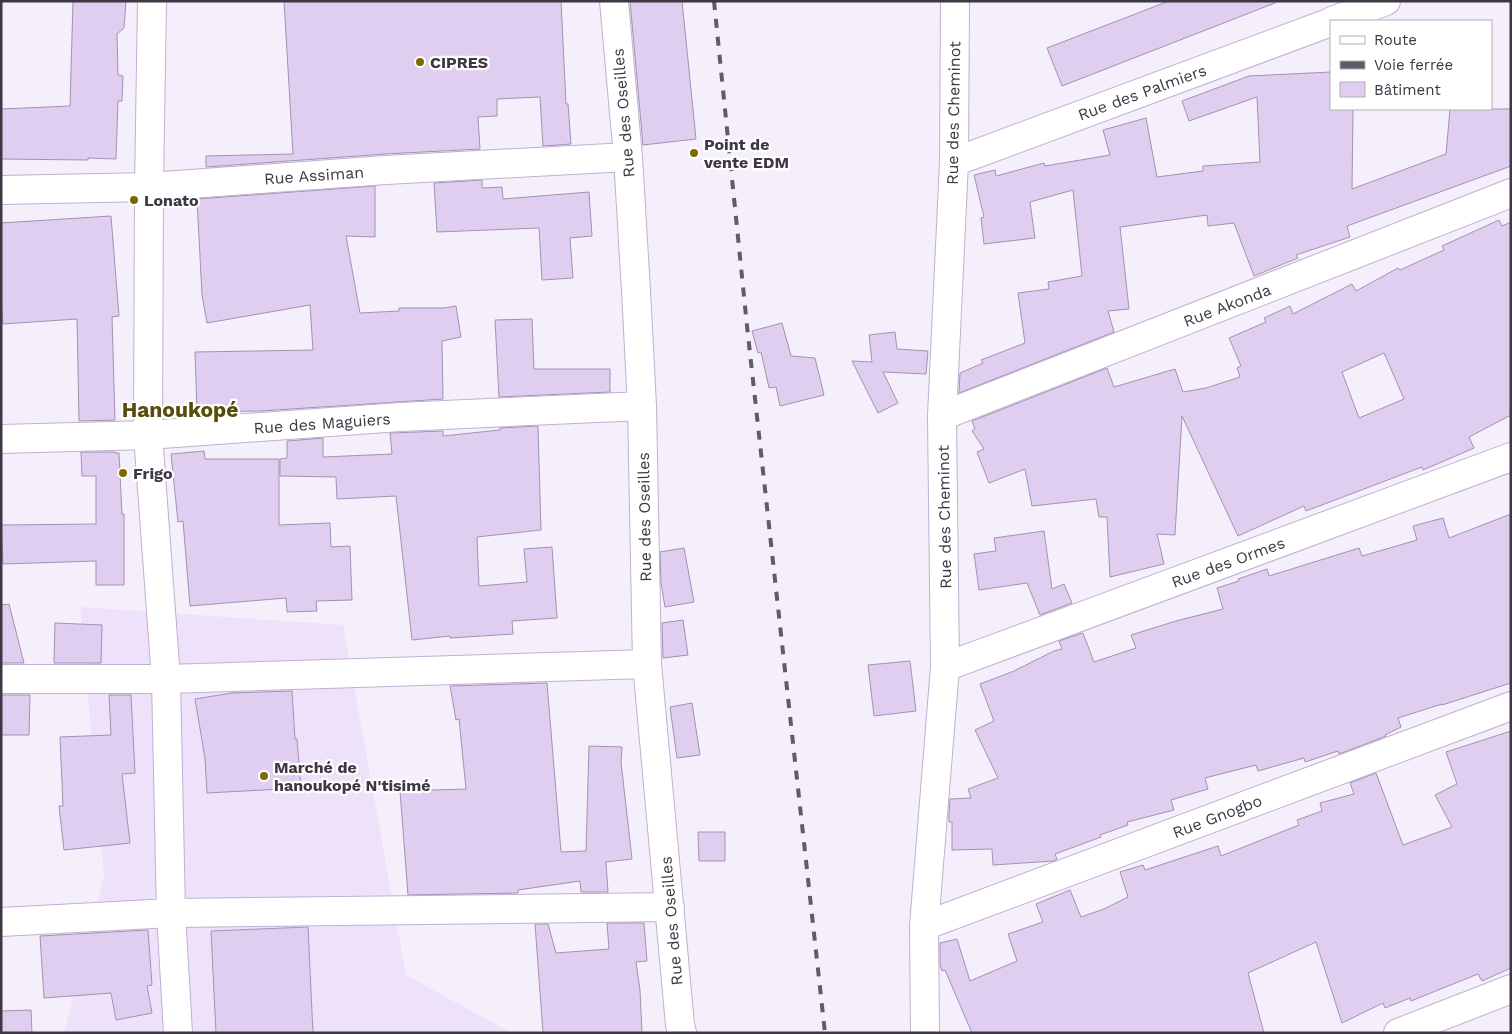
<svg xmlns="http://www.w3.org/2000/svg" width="1512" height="1034" font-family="'Work Sans',sans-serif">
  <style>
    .built { fill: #eee2fa }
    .building { fill: #dfceef; stroke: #a292b1; fill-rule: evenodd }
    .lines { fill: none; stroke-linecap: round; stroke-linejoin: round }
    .minor-casing { stroke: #c0b0d0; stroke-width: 30 }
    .tertiary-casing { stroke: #c0b0d0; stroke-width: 30 }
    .minor { stroke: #fff; stroke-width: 28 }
    .tertiary { stroke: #fff; stroke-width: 28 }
    .rail { stroke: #615a67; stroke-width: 4; stroke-dasharray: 9 9; stroke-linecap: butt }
    .poi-dot { fill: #7b6a02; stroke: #fff; stroke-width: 2 }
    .labels { text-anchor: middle; stroke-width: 4.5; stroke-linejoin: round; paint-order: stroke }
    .poi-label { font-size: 16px; font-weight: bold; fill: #3e3744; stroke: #fff; text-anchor: start }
    .street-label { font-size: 16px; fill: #3e3744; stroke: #fff }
    .district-label { font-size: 21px; font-weight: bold; fill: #574c0c; stroke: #fff }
  </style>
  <rect width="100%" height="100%" fill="#f5effc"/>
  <path class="built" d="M80,607L343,625L406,975L512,1033H64L104,876Z"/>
  <path class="building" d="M73,1H126L124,28L117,34L118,75L123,76L122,101H118L116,159L88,158V160L1,159V109L70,106Z
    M284,1H561L566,104H568L571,144L543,146L540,97L497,99V116L478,117L480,149L385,154L206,167V156L293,154Z
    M630,1H682L696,139L643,145Z
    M1169,1H1275V3L1062,86L1047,48Z
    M1331,72V109H1353L1352,189L1446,154L1450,109H1511V166L1347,226L1350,237L1296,255L1298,258L1254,276L1234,223L1208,226L1207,215L1120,227L1129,309L1108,311L1114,332L959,393L960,373L983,363L981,360L1025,343L1018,293L1049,289L1048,282L1082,276L1073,190L1030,202L1035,238L984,244L981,218L984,217L974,175L995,170L996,176L1044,163L1045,166L1110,155L1103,130L1146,118L1157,177L1203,171V166L1260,162L1257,97L1189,121L1182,101L1249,76Z
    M482,180V188L502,187L503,199L589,192L592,236L570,238L573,278L542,280L539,228L437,232L434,183Z
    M375,186V237L346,236L360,313L399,311V308H444L456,306L461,337L442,341L443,399L261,411L197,412L195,352L313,350L310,305L207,323L202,295L197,199Z
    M111,216L119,316L112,317L115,420L79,421L77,319L3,324L1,301V223Z
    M1499,220L1502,226L1511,222V415L1469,437L1474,448L1423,470L1422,467L1306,511L1304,506L1238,536L1182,416L1175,535L1157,534L1164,564L1110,577L1107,517H1099L1096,499L1032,506L1025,469L989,483L977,452L984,449L972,431L975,429L972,421L1107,368L1114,387L1175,369L1183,392L1206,388L1240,377L1237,368L1241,366L1229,338L1266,322L1264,318L1290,306L1293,314L1352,284L1356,291L1398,268L1400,270L1444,250L1442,246ZM1384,353L1404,399L1359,418L1342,372Z
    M532,319L534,369H610V392L499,397L495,320Z
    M782,323L791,356L815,358L824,395L780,406L776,387L769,388L761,352L758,353L752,331Z
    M895,332L897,349L928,351L926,374L883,372L898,403L878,413L852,361L872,362L869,335Z
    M538,426L541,530L477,537L479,586L527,582L524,549L552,547L557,618L512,621L513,634L450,638V636L412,640L396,496L337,499L336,477L280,476V459L287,458V441L323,438V457L392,454L390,433L443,431V436L500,430V428Z
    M204,451L205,459H279V525L330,523L331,547L350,546L352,600L316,601L317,611L287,612L286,598L190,606L183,521L178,522L171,454Z
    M81,452H115V453H119L122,514H124V585H96V561L3,564L1,525L96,524V476H82Z
    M1511,514V683L1442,705V704L1398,718L1401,727L1385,735L1386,736L1339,754L1338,751L1305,762L1304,758L1258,771L1256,765L1205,778L1208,789L1171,800L1174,810L1127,822L1128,825L1100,835L1101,837L1055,854L1057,859L1054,861L993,865L992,849L952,850V822H949V814L950,799L971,798L968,789L998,778L975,730L994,721L980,684L1014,671L1054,651L1062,649L1059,641L1083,633L1094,662L1136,648L1131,635L1176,621L1223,609L1217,588L1239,581L1238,579L1267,569L1269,576L1359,548L1362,556L1417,540L1413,526L1443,518L1449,538Z
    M1044,531L1052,589L1064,584L1072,603L1040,615L1027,583L979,590L974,554L996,551L994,538Z
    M684,548L694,602L665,607L661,583L660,552Z
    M9,604L24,663H1V605Z
    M683,620L688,655L663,658L662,623Z
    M55,623L102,625L101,663H54Z
    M910,661L916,711L874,716L868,665Z
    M547,683L561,852L586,851L589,746L622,747L621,762L632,859L606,862L608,892H581L580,881L518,890V893L408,895L400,791L466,789L459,719L456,720L450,686Z
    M292,691L295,739H297L301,788L207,793L205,758L195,699L232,693Z
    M1,695H30L29,735H1Z
    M109,695H131L135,773L122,774L130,843L64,850L59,806H63L60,737L111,735Z
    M692,703L700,755L677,758L670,707Z
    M1511,731V968L1482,981L1478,974L1411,1001L1410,998L1385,1008L1383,1003L1342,1023L1316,942L1248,973L1264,1033H972L945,970L942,971L940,965V943L957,939L970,981L1017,961L1008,934L1043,922L1036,904L1070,890L1081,917L1104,909L1128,897L1120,872L1143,865L1145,870L1218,846L1221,856L1299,825L1297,820L1322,811L1320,803L1354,794L1350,783L1376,773L1403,845L1452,827L1435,795L1457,784L1446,752Z
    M698,832H725V861H699Z
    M607,923H644L647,961L636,962L640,990L642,1033H543L535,924H548L556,953L609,949Z
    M308,927L313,1033H216L211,931Z
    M148,930L152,985L147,986L152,1013L116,1020L111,993L44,998L40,936Z
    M31,1010L32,1033H1V1011Z"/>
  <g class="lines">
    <defs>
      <path id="minor" d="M614,1L628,157L636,291L642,406L647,664L680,1025L682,1033
        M1332,21L1386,1
        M954,162L1331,22
        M1,190L149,187L386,170L628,157
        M942,416L1511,193
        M1,439L148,435L400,417L642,406
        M945,667L1511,457
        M1,679H166L647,664
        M1,922L171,913L670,907
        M924,926L1511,706
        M925,1033L924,926L945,667L942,416L954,162L955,1
        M1398,1033L1511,989"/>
      <path id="tertiary" d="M152,1L149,187L148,435L166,679L171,913L178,1033"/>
    </defs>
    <use href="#minor" class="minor-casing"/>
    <use href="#tertiary" class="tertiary-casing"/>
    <use href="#minor" class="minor"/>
    <use href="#tertiary" class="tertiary"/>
    <path class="rail" d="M714,1L747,326L825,1033"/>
  </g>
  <g class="poi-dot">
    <circle cx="420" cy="62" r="5"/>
    <circle cx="694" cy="153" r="5"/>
    <circle cx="134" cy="200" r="5"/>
    <circle cx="123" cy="473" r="5"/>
    <circle cx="264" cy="776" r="5"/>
  </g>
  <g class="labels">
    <g class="poi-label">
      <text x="430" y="68">CIPRES</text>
      <text x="704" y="150">Point de<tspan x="704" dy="18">vente EDM</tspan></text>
      <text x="144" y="206">Lonato</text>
      <text x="133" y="479">Frigo</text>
      <text x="274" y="773">Marché de<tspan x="274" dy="18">hanoukopé N'tisimé</tspan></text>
    </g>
    <g class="street-label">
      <text transform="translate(1142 92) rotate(-20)" y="6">Rue des Palmiers</text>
      <text transform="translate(623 113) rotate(-95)" y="6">Rue des Oseilles</text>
      <text transform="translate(953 113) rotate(-89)" y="6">Rue des Cheminot</text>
      <text transform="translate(314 175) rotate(-4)" y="6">Rue Assiman</text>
      <text transform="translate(1227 305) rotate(-21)" y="6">Rue Akonda</text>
      <text transform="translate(322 423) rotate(-4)" y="6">Rue des Maguiers</text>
      <text transform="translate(644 517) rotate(-91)" y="6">Rue des Oseilles</text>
      <text transform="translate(944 517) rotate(-91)" y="6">Rue des Cheminot</text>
      <text transform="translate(1228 562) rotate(-20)" y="6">Rue des Ormes</text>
      <text transform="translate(1217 816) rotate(-21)" y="6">Rue Gnogbo</text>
      <text transform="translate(671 921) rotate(-95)" y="6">Rue des Oseilles</text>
    </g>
    <g class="district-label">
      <text x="180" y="417">Hanoukopé</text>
    </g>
  </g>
  <rect width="1512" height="1034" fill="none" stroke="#3e3744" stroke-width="5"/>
  <rect x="1330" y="20" width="162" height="90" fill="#ffffff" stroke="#b2afb4"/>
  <rect x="1340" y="36" width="25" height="8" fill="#ffffff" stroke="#b2afb4"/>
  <text x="1374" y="45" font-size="15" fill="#3e3744">Route</text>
  <rect x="1340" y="61" width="25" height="8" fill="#615a67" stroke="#b2afb4"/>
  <text x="1374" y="70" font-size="15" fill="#3e3744">Voie ferrée</text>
  <rect x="1340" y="82" width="25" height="15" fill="#dfceef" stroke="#b2afb4"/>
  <text x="1374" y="95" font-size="15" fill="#3e3744">Bâtiment</text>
</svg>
